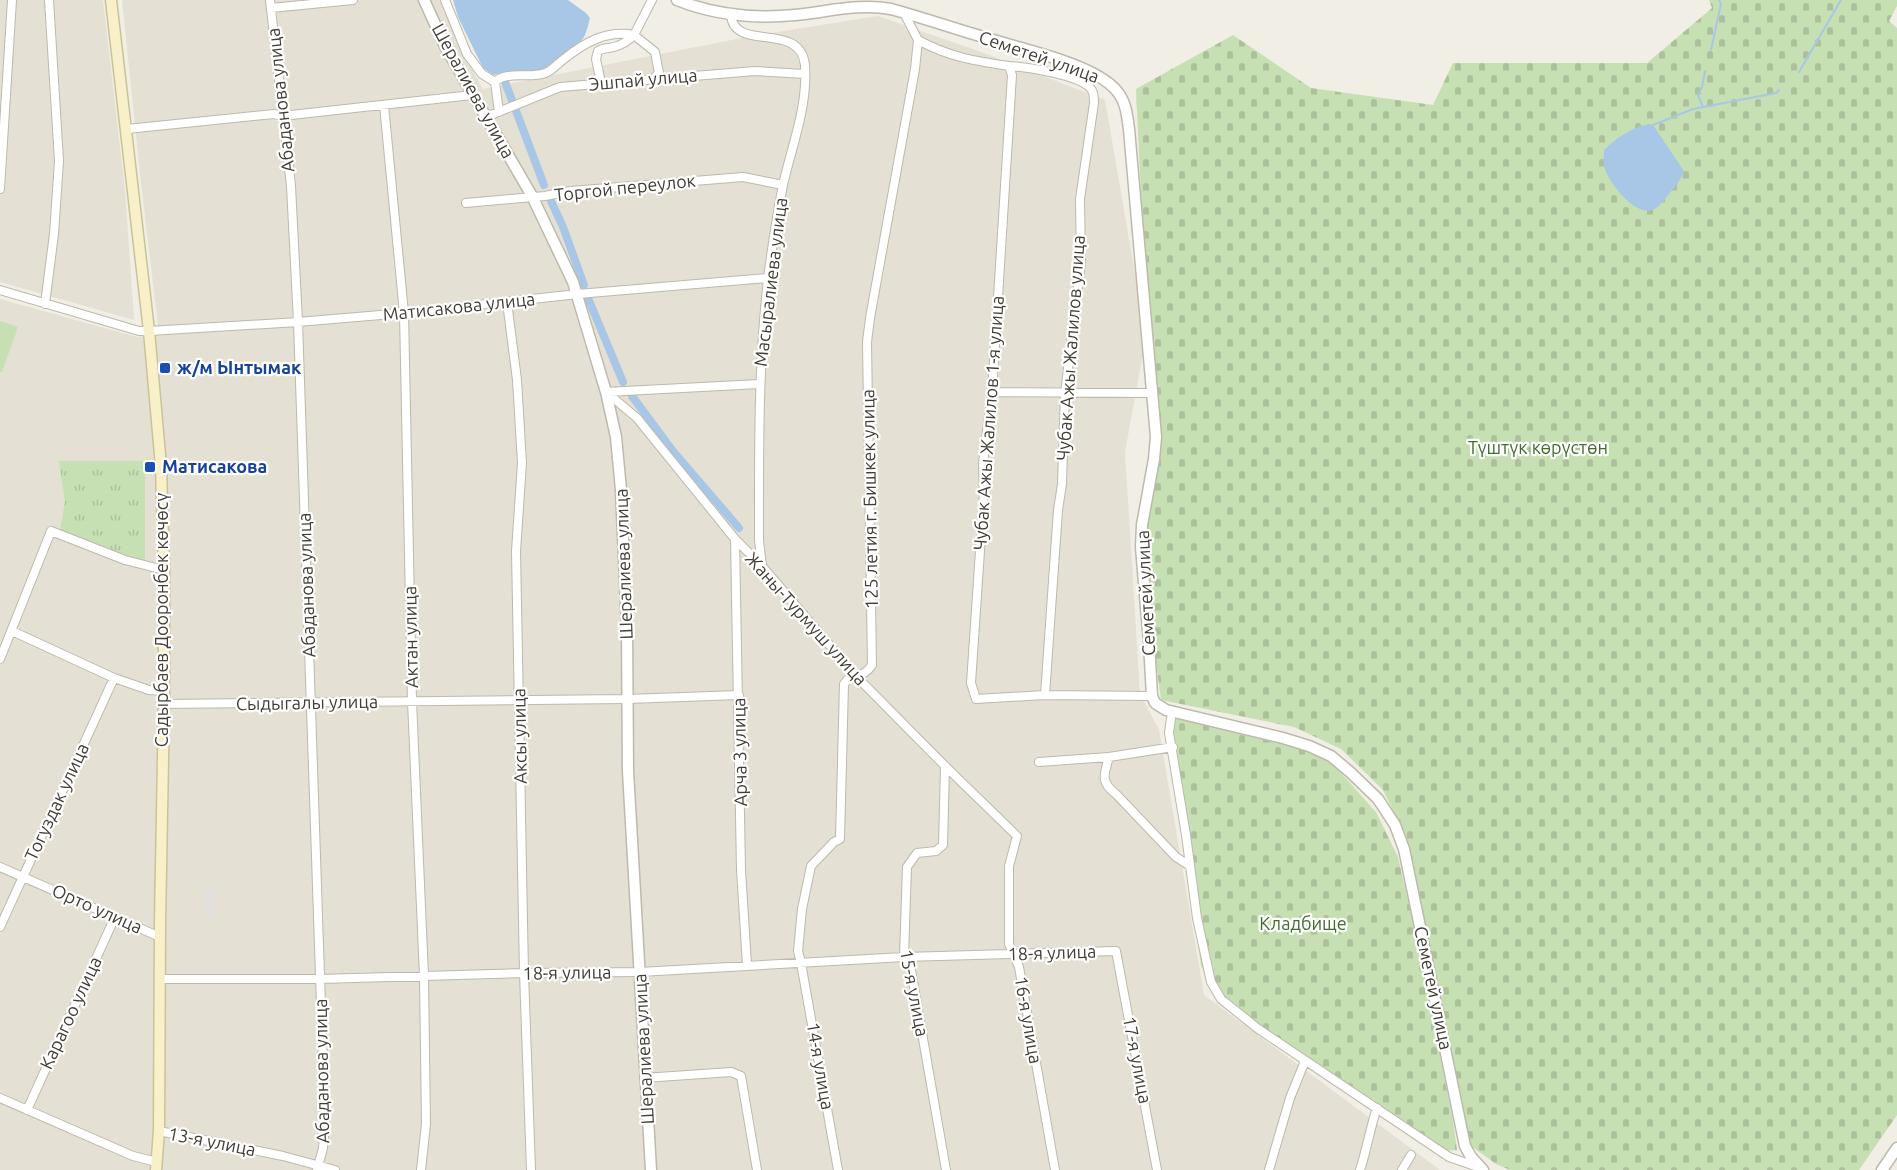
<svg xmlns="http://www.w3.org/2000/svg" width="1897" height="1170" font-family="Ubuntu,sans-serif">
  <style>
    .residential { fill: #e4e0d4 }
    .cemetery { fill: url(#cemetery-stones) }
    .park { fill: url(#park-tufts) }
    .garden { fill: #c7e0b3 }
    .parking { fill: #e2e0dd }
    .water { fill: #a8c7e6 }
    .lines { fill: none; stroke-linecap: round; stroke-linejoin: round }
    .stream { stroke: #a8c7e6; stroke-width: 2 }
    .canal { stroke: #a8c7e6; stroke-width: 8 }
    .minor-casing { stroke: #bdb9ac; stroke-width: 10 }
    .tertiary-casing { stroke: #bdb9ac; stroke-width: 13 }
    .secondary-casing { stroke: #cbc29a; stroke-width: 13 }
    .minor { stroke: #fff; stroke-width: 8 }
    .tertiary { stroke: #fff; stroke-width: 10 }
    .secondary { stroke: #f7f0c8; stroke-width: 10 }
    .transit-dot { fill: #1a4fb4; stroke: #fff; stroke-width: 2 }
    .labels { text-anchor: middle; stroke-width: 4.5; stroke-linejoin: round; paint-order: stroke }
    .street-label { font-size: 18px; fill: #423e36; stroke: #fff }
    .transit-label { font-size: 18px; font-weight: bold; fill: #164399; stroke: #fff; text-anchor: start }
    .park-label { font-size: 18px; fill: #426c30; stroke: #fff }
  </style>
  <defs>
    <pattern id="cemetery-stones" width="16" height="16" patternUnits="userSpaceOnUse" patternTransform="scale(1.5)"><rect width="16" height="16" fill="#c7e0b3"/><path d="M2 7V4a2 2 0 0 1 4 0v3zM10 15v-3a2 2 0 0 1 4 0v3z" fill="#acc19b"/></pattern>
    <pattern id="park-tufts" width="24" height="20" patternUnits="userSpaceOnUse" patternTransform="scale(1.5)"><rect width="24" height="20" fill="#c7e0b3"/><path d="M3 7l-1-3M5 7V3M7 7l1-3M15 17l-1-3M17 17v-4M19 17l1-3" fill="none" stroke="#acc19b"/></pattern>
  </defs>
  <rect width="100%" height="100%" fill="#f0eee5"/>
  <path class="residential" d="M0,0H103L125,190L134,320L0,282Z
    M122,0H441L457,42L483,89L752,36L878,16L984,53L1105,100L1146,337L1125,452L1140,694L1159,730L1204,995L1440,1170H0V299L137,337L159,334L141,183Z"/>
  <path class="cemetery" d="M1709,0H1897V6L1889,21L1897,28V1115L1859,1170H1510L1496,1164L1471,1146L1460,1102L1408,842L1383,790L1341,749L1294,727L1161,700L1138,524L1157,426L1144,262L1136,89L1233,35L1311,88L1433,105L1453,63H1647L1712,8Z
    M1171,718L1184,719L1295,744L1333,764L1376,812L1398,857L1413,922L1453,1121L1457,1150L1446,1151L1224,1003L1201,966L1169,738Z"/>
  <path class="park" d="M59,461H145V562L60,530L65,502Z"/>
  <path class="garden" d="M0,321L18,327L2,372H0Z"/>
  <path class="parking" d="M204,888H215L216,916H205Z"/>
  <path class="water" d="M453,0H568L586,13L590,18C588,25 587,31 584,37C575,50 551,71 536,73C521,76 507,72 493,75L483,68L458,17Z
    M1649,124L1653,125L1684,171C1681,180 1675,187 1669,194C1664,200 1659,208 1652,210C1635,216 1609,183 1605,169C1603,163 1604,156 1604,150C1618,137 1630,128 1649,124Z"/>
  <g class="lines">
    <path class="stream" d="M1711,50L1721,4L1719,0
      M1799,72L1841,0
      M1703,107L1698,95L1702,87L1705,71
      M1653,125L1693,109L1776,93L1779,90"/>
    <path class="canal" d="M504,79L544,185
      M551,201L563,227L584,285
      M588,298L623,382
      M632,396L672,450L739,528"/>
    <defs>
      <path id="minor" d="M270,0L291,186L298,322L325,1124L323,1148L317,1170
        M445,0L467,54L482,74L495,82L499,112
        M271,8L353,0
        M731,15C734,53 800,20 805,65C808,106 792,145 783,185C777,215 772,247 768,279C758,366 759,454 759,541L762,566
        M918,40C949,57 975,61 1009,66L1012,75L992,392L983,463L984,492L971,683L976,699L1045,695L1152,696
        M1009,66C1026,67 1081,75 1091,89C1094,92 1094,98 1094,103L1080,199L1081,262L1065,393L1062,484L1058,510L1045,695
        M495,82C507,70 530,79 545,73C552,71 558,63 564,59C585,42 607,30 634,35L652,0
        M601,83L596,59L598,51C604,47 610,49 617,46C623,44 629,40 634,35L655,52L659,73L654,78
        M384,105L404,313L412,701L424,976L426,1124L421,1170
        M486,117L560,87L755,71L805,74
        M127,129L274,114L282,116L472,95
        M0,189L12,0
        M466,203L545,196L571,191L743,177L783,185
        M0,290L139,331H149L298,322L404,313L578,294L768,278
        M507,302L517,380L522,463L516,551L524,973L531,1170
        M45,304L54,234L59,161L49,0
        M606,392L637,418L735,539L762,566L856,676L945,766L1017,836L1009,866V944L1019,967L1055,1170
        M606,392L759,384
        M992,392L1153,393
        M735,539L741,870L747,965
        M12,631L114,678L149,690L164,691
        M0,659L51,531L125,560L164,570
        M164,704L627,699L739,695
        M1171,718L1169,733L1186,835L1197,918L1211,982L1221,999L1257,1028L1449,1157L1478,1167
        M1109,757C1104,775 1100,782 1116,794L1176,857L1190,866
        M1039,762L1109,757L1173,747
        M945,766L943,845L936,851L917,853L907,867L904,957L911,970L946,1170
        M0,867L160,937
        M0,927L114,678
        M161,979H320L524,973L640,972L904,957L1116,951L1157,1170
        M644,1078L731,1072L741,1076L757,1170
        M0,1098L133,1156L157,1162
        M27,1110L115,917
        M159,1131L283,1156L335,1170
        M838,1170L801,963L798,951L802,909L811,866L834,842L840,839L844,684L848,679C858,675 866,675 872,665L867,342L870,318L915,69L918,40L904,13
        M1269,1170L1290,1098L1305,1061
        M1360,1170C1367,1149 1370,1128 1377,1108
        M1402,1170L1411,1155"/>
      <path id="tertiary" d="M424,0L446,48L532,196L573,282L606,392L616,437L621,490L627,628L628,771L651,1170
        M677,0C715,15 754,19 795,15C827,12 859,3 891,9C927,19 962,31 997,41C1030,51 1094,65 1116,90C1126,101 1127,115 1129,129L1156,437L1154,459L1142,525L1141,547L1149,643L1152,696L1155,703L1166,710L1283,738L1309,746L1331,756L1350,772L1378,799L1395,825L1404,849L1465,1146L1471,1157L1483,1170
        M1882,1170L1897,1148"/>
      <path id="secondary" d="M111,0L149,331L161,466L164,570V704L160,922L159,1131L156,1170"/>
    </defs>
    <use href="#minor" class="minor-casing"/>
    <use href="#tertiary" class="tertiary-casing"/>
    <use href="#secondary" class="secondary-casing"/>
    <use href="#minor" class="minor"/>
    <use href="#tertiary" class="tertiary"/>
    <use href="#secondary" class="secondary"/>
  </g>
  <g class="transit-dot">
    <rect x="159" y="362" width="12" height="12" rx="3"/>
    <rect x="144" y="461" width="12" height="12" rx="3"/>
  </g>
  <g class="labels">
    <g class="street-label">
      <text transform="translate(1039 57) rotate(19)" y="6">Семетей улица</text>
      <text transform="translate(643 80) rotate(-5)" y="6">Эшпай улица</text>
      <text transform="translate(473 91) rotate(61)" y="6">Шералиева улица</text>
      <text transform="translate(281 100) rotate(-96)" y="6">Абаданова улица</text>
      <text transform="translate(625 188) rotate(-6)" y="6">Торгой переулок</text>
      <text transform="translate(771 282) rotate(-83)" y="6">Масыралиева улица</text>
      <text transform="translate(459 307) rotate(-6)" y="6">Матисакова улица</text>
      <text transform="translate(1071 348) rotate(-86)" y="6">Чубак Ажы Жалилов улица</text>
      <text transform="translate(989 423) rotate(-86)" y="6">Чубак Ажы Жалилов 1-я улица</text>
      <text transform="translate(870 499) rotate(-91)" y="6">125 летия г. Бишкек улица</text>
      <text transform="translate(624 564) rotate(-92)" y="6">Шералиева улица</text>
      <text transform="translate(307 585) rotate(-92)" y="6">Абаданова улица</text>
      <text transform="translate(1146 593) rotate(-93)" y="6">Семетей улица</text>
      <text transform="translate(806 619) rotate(48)" y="6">Жаны-Турмуш улица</text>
      <text transform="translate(162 620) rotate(-90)" y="6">Садырбаев Дооронбек көчөсү</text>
      <text transform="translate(411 637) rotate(-91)" y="6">Актан улица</text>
      <text transform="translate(307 703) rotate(-1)" y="6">Сыдыгалы улица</text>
      <text transform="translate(520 736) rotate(-91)" y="6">Аксы улица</text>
      <text transform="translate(740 752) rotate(-91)" y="6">Арча 3 улица</text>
      <text transform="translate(57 802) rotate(-65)" y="6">Тогуздак улица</text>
      <text transform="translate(97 909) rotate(24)" y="6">Орто улица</text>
      <text transform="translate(1052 953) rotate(-2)" y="6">18-я улица</text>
      <text transform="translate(567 973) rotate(-1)" y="6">18-я улица</text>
      <text transform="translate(1433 988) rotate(78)" y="6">Семетей улица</text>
      <text transform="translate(914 993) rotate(79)" y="6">15-я улица</text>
      <text transform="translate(71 1013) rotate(-65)" y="6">Карагоо улица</text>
      <text transform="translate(1028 1020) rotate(80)" y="6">16-я улица</text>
      <text transform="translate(644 1049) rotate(-93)" y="6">Шералиева улица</text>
      <text transform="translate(1137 1060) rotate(79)" y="6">17-я улица</text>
      <text transform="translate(820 1066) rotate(80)" y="6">14-я улица</text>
      <text transform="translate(322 1071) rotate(-91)" y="6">Абаданова улица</text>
      <text transform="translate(212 1142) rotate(11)" y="6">13-я улица</text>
    </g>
    <g class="transit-label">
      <text x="177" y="374">ж/м Ынтымак</text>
      <text x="162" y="473">Матисакова</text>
    </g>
    <g class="park-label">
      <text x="1538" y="454">Түштүк көрүстөн</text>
      <text x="1303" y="930">Кладбище</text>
    </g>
  </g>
</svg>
